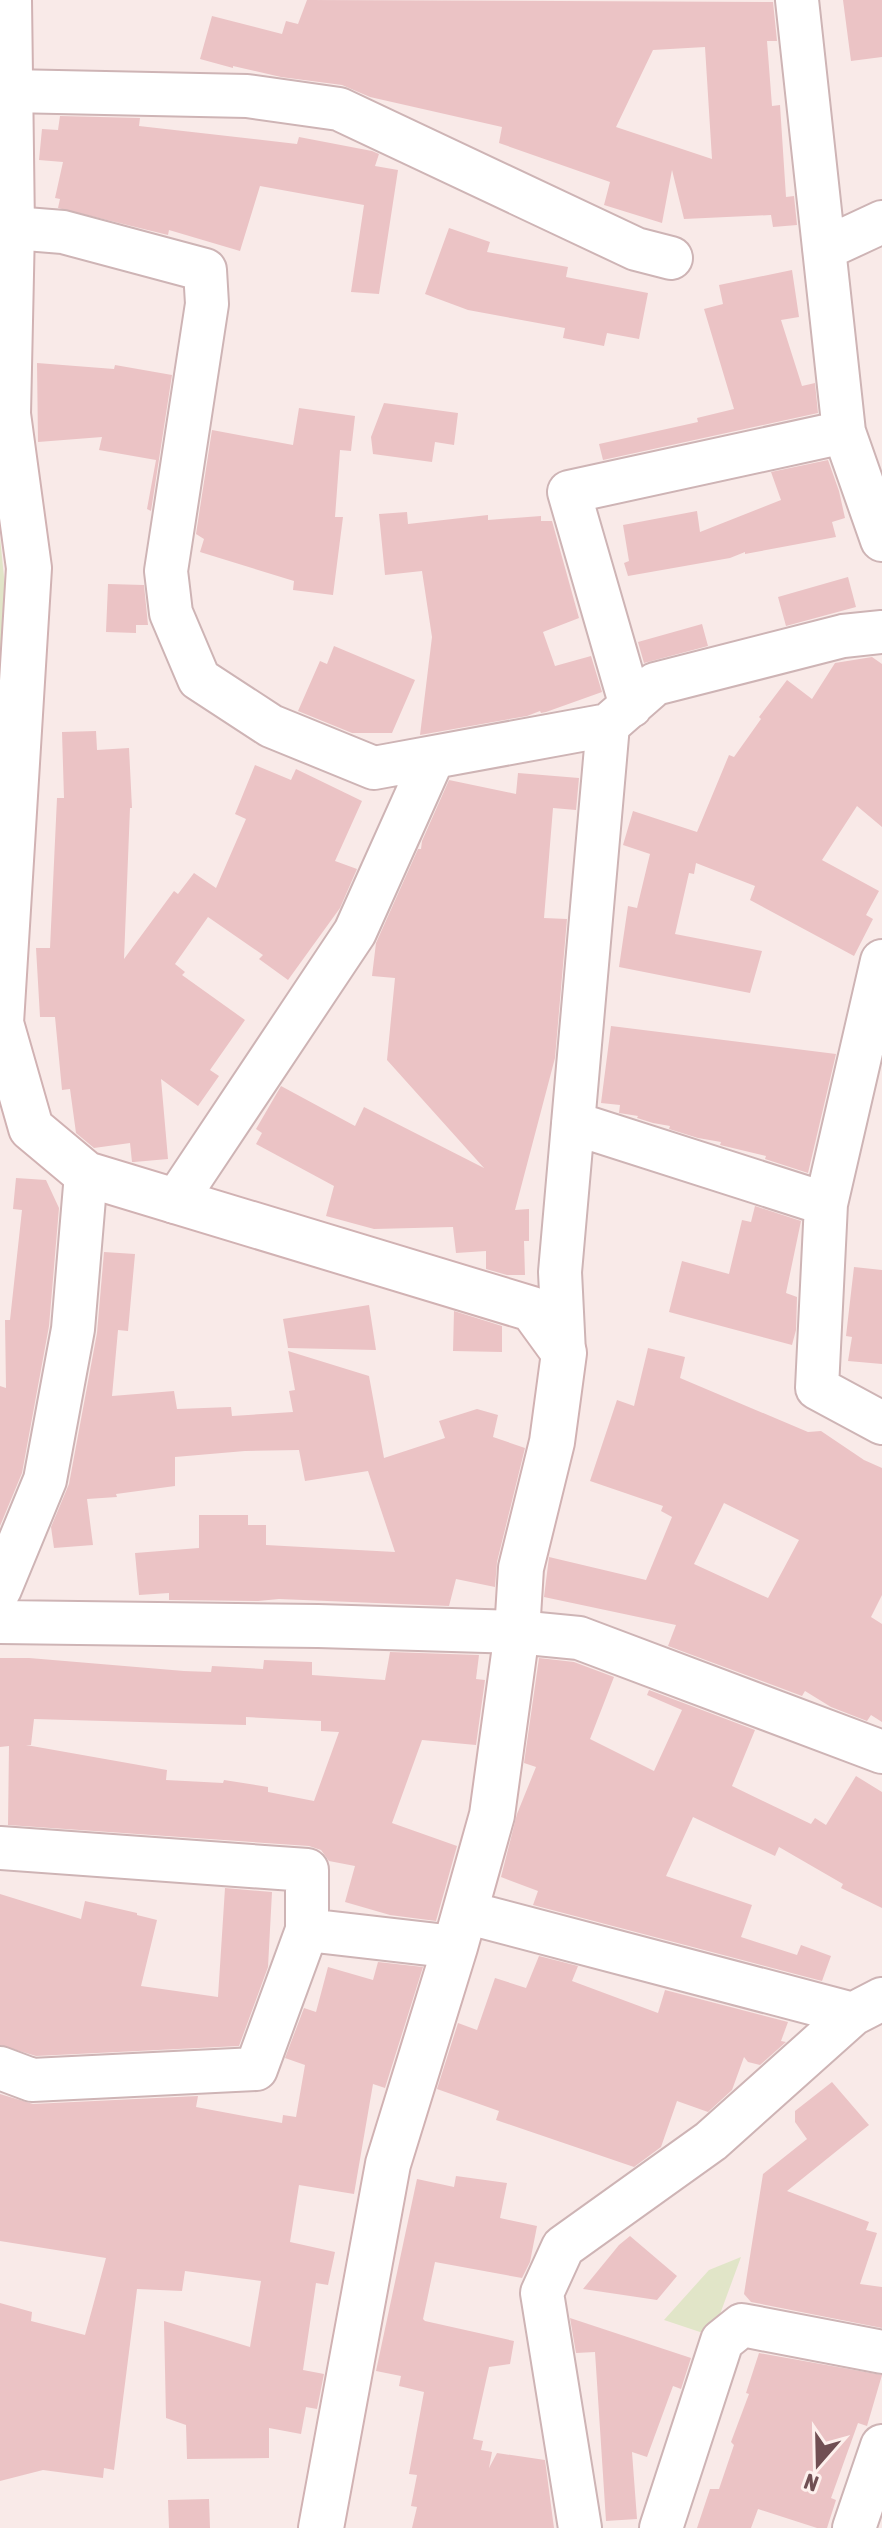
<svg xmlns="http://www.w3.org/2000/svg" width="882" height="2528" font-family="'Asap Condensed',sans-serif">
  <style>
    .green { fill: #e1e5c8 }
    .building { fill: #ebc3c5; fill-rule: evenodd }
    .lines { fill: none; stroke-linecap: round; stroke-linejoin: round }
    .street-casing { stroke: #ceb4b5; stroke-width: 46 }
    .secondary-casing { stroke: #d1b2b3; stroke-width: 48 }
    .street { stroke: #fff; stroke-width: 42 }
    .secondary { stroke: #fff; stroke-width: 44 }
  </style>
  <rect width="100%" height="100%" fill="#f9eae8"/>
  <path class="green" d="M0,537L6,597L0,744Z
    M741,2257L712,2336L664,2320L709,2270Z"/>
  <path class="building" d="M307,0L773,2L777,41H767L772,106L780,105L786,197L794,196L797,225L773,227L771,215L684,219L672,170L662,223L604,205L610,182L499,143L502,127L370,97L342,85L281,77L233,66V68L200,59L212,16L282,34L286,21L298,24ZM705,47L712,159L616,127L653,50Z
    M843,0H882V57L851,61Z
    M60,116L140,118L139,126L297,144L299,137L372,151L379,154L375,166L398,170L379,294L351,292L364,205L260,186L240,251L169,230L168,235L58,208L60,199L55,198L63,162L39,160L42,129L58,130Z
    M449,228L490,242L487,252L568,267L566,277L648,293L639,339L607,333L604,346L563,338L565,328L468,310L425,294Z
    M792,270L799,317L781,320L802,386L815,383L818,413L603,460L599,444L698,422L697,418L734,409L704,309L723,304L719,285Z
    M37,363L114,369L115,365L172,375L151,511L147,509L156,460L99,450L102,437L38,442Z
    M384,403L458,413L454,445L435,442L432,462L373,454L371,437Z
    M299,408L355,416L351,451L340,450L335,517H343L333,595L293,590L294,581L200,552L204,539L196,534L212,430L293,445Z
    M828,460L839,491L845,518L832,522L836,537L745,554V552L730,558L628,576L624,563L629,561L623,525L697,511L700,532L781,500L771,472Z
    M407,512L408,524L488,515V520L541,516V521H552L579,618L543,632L555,666L591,656L602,692L546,712L541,713L540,711L527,716L420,735L432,637L422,571L385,575L379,514Z
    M848,577L856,607L786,626L778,597Z
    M108,584L144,585L148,625H136V633L106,632Z
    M702,624L708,646L644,663L638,642Z
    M334,646L415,680L392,733H352L298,711L320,661L327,664Z
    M872,657L882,664V827L857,806L822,860L879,891L866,915L873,919L854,956L750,900L755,886L696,863L694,874L689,873L675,934L762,951L750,993L619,967L628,906L637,908L650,854L623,845L633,811L697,832L729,755L734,757L761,719L759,717L787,680L812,699L835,663Z
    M96,731L97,750L129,748L132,808H130L124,959L174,891L178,894L194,873L216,888L246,819L235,814L255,765L291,780L296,769L362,801L335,861L357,869L340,908L288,980L259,959L263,955L208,917L175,964L185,972L182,975L245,1020L210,1070L219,1076L198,1106L161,1079L168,1159L134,1162H132L130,1143L94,1148L76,1133L70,1089L62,1090L55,1017H40L36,948H50L57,798H64L62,732Z
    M518,773L579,778L576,810L553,808L544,918L567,919L555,1058L515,1210L529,1209V1241H524L525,1275H507L486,1269V1251L456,1253L453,1227L374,1229L326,1216L334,1186L256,1144L262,1133L256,1129L281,1086L355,1126L364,1107L484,1168L387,1060L395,978L372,976L376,943L418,849H421L422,841L449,780L516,794Z
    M611,1026L836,1054L808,1173L765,1159L766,1156L720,1145L721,1142L698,1138L669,1129L670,1126L653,1123L637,1118L638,1116L619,1113L620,1105L601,1103Z
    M16,1178L46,1180L59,1208L49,1326L22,1473L0,1526V1386L6,1388L5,1320H10L22,1210L13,1209Z
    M755,1206L801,1221L786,1293L797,1297L796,1330L792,1345L669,1312L682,1261L729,1274L742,1220L751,1222Z
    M104,1252L135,1254L128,1331L118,1330L112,1396L174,1391L177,1409L231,1407L232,1416L293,1412L289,1391L295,1390L288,1351L369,1376L384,1458L445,1438L439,1421L477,1409L498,1415L493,1437L525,1448L497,1562L495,1587L456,1579L449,1606L279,1599L258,1601L169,1600V1593L139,1595L135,1553L199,1548V1515H248V1525H266V1545L395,1552L368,1471L305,1481L299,1450L245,1451L175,1457V1486L116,1494L117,1497L87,1499L93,1545L54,1548L51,1527L69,1484L97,1333Z
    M854,1267L882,1270V1364L848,1361L852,1337L846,1336Z
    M369,1305L376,1350L288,1348L283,1319Z
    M454,1311L502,1326V1352L453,1351Z
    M648,1348L685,1357L680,1378L808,1432L821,1431L864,1460L882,1468V1595L871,1617L882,1624V1722L871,1715L867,1721L831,1707L805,1691L802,1696L668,1646L676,1625L544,1597L549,1557L646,1580L672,1517L661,1511L663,1506L590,1481L617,1400L634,1406ZM724,1503L799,1540L768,1598L694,1564Z
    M390,1652L479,1655L476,1679L485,1680L476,1745L422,1740L392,1823L457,1846L436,1921L390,1915L345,1902L355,1866L329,1861L321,1850L309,1846L8,1825L9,1746L0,1747V1658H29L184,1671L211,1672L212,1666L263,1669L264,1660L312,1662V1675L385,1680ZM246,1717L321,1721V1731L339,1732L314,1801L268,1792V1787L224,1780L223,1783L166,1780L167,1770L26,1745H31L34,1719L246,1725Z
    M539,1658L574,1662L614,1677L590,1739L654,1771L682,1710L647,1695L649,1690L755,1730L732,1786L811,1824L815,1818L826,1825L856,1776L882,1792V1908L841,1888L843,1884L779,1847L775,1856L693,1817L666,1876L752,1905L741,1937L797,1955L801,1945L831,1956L822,1981L533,1905L538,1891L501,1877L517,1814L536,1767L524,1763Z
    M225,1888L272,1892L268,1967L239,2046L36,2056L0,2045V1894L81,1919L85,1901L137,1913V1915L157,1920L141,1986L218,1997Z
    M539,1956L578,1966L572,1981L658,2013L665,1990L788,2022L781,2041L786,2042L760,2065L748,2062L744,2057L732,2090L708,2112L677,2101L661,2147L634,2167L496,2120L499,2111L437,2089L458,2023L477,2030L495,1978L526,1988Z
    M378,1962L423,1967L385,2088L373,2084L354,2194L299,2185L290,2242L335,2252L328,2285L316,2283L303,2370L324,2374L317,2409L306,2407L301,2434L269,2428V2458L187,2459L186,2425L166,2418L164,2321L250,2347L261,2281L185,2271L182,2291L137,2289L114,2470L104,2468L103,2478L43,2470L0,2481V2303L32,2312L31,2321L85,2335L106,2258L0,2241V2094L33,2104L198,2096L196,2107L282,2123L283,2115L296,2117L305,2065L285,2058L304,2008L316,2012L328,1967L373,1980Z
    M832,2082L869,2125L787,2191L869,2222L866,2230L877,2233L860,2284L882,2287V2328L751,2302L744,2294L763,2174L807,2139L795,2122V2111Z
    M456,2176L507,2183L500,2218L537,2226L530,2262L522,2278L435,2262L423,2319L425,2321L514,2341L510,2364L489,2367L473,2439L483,2441L481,2450L492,2452L489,2468L497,2453L545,2460L554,2528H412L417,2507L411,2506L417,2475L409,2474L424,2392L399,2386L401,2376L376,2371L417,2179L454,2187Z
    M630,2236L677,2276L657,2300L583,2289L619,2245Z
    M570,2318L691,2358L681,2389L673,2386L647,2457L632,2452L637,2519L606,2521L595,2352L576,2353Z
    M759,2353L882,2375L867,2426L858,2423L831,2498L836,2500L827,2528H817L758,2509L751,2528H697L710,2489H719L734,2445L731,2442L749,2394L746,2393Z
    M209,2499L210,2528H169L168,2500Z"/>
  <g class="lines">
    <defs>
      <path id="street" d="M797,0L844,432L882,540
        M10,91L247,96L339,109L636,249L671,258
        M0,227L63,232L205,270L207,304L166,571L171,613L199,679L271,726L374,768L608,725L655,684L843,636L882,632
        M824,249L882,222
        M631,706L569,492L844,432
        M882,961L826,1204L817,1388L882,1423
        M573,1123L826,1204
        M175,1202L355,932L433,758
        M564,1353L560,1272L608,725
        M0,1589L45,1480L73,1329L86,1174
        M0,1622L318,1626L517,1632L579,1638L882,1752
        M0,1848L307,1870V1930
        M465,1912L853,2014
        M0,2068L32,2080L256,2069L307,1930L455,1947
        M580,2528L542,2293L563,2247L711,2141L853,2014L882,1999
        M661,2528L722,2341L742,2325L882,2352
        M854,2528L882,2446"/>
      <path id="secondary" d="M9,0L12,228L8,414L29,568L1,1023L31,1128L86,1174L532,1309L564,1353L552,1442L521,1568L517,1632L492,1815L455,1947L388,2164L321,2528"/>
    </defs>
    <use href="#street" class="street-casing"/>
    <use href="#secondary" class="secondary-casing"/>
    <use href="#street" class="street"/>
    <use href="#secondary" class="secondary"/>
  </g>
  <g transform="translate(818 2464) rotate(200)" stroke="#fdf0ed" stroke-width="6" paint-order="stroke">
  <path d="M0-6L14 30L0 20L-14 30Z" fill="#704f53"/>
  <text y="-12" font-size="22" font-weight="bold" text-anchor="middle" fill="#704f53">N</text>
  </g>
</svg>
